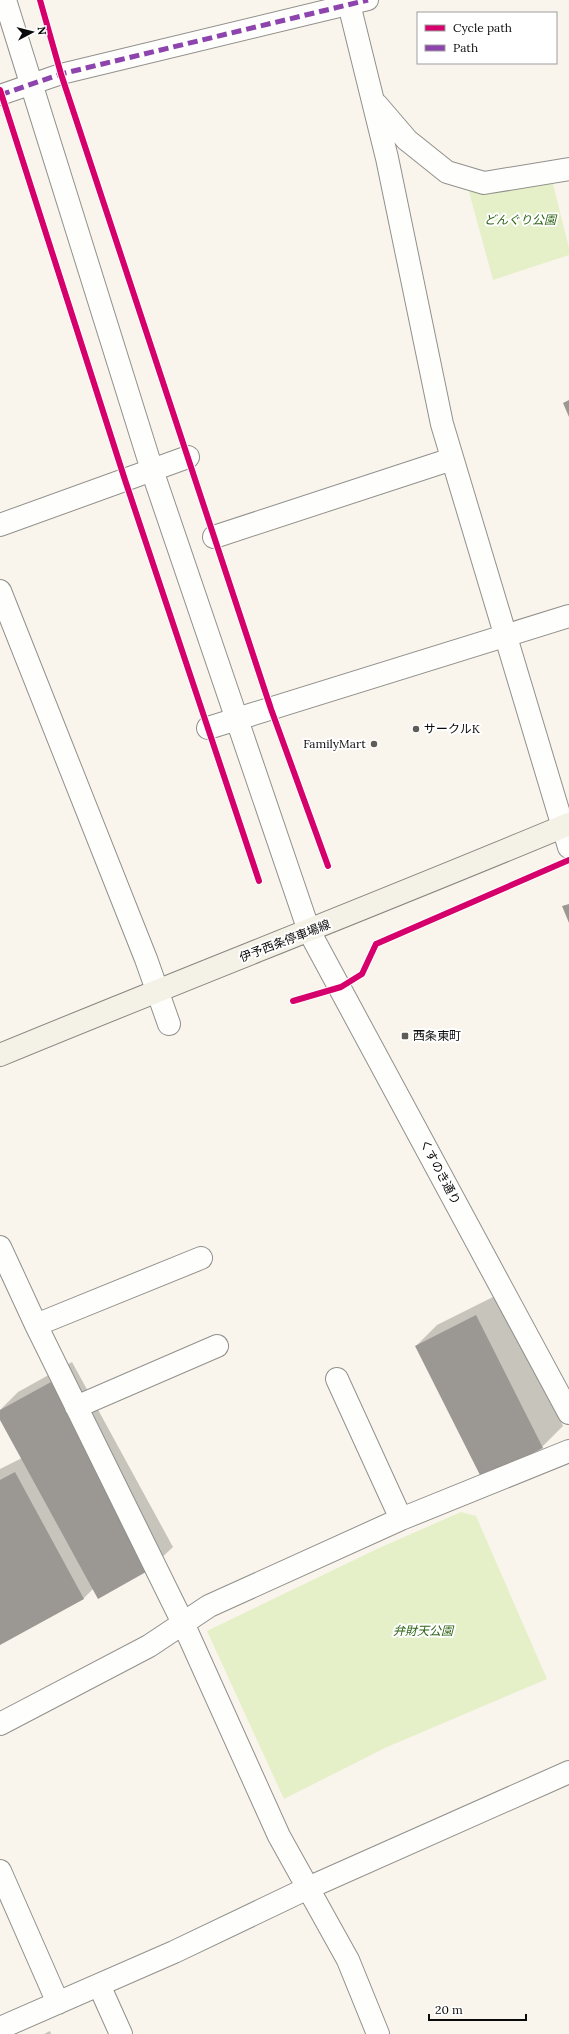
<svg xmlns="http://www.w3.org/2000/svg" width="569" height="2034" font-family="Lora,'Noto Sans JP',serif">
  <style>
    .green { fill: #e5f0c9 }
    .shadow { fill: #0003 }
    .building { fill: #9b9893 }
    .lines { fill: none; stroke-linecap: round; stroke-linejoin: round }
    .pedestrian-casing { stroke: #92908c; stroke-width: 22 }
    .minor-casing { stroke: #92908c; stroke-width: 24 }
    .tertiary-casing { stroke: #92908c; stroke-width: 24 }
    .secondary-casing { stroke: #888682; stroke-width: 24 }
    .pedestrian { stroke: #fefefc; stroke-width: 20 }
    .minor { stroke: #fefefc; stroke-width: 22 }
    .tertiary { stroke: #fefefc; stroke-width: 22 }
    .secondary { stroke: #f4f1e6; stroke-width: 22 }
    .quiet { stroke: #8e44ad; stroke-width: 5; stroke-dasharray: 10 5; stroke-linecap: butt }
    .cycleway-casing { stroke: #fff; stroke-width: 8 }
    .cycleway { stroke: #d6006c; stroke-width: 6 }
    .poi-dot { fill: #5e5c59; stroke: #fff; stroke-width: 1.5 }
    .labels { text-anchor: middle; stroke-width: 4; stroke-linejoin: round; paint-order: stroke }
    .park-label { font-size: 12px; font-style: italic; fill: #2f6516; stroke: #fff }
    .poi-label { font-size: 12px; fill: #0a0a0a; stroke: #fff; text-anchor: start }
    .street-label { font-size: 12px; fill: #0a0a0a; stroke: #fff }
  </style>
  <rect width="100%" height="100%" fill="#f9f5ec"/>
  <path class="green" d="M550,172L569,248V255L493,280L465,177Z
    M461,1512L476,1516L547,1679L387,1747L284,1799L207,1631L379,1548Z"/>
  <path class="shadow" d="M497,1295L563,1426L542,1447L416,1346L437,1325Z
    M72,1362L173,1547L152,1567L94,1588L83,1599L0,1644V1469L22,1458L0,1418V1410L18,1392Z
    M50,2031L51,2034H44Z"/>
  <path class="building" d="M569,400V417L563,403Z
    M569,904V923L562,906Z
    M476,1315L543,1448L482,1479L415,1346Z
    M51,1382L153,1568L98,1599L0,1420V1410Z
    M15,1472L84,1599L0,1645V1480Z"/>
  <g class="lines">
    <defs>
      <path id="pedestrian" d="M0,95L61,74L368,0"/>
      <path id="minor" d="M348,0L387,158L442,424L569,847
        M377,105L407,140L447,172L484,183L569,169
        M0,525L188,457
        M214,537L452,459
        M0,591L146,959L169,1024
        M208,728L569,616
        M0,1247L36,1325L183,1623L279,1836L348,1960L378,2034
        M36,1325L201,1258
        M337,1379L401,1519
        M76,1407L217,1346
        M0,1724L149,1646L209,1606L401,1519L569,1451
        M0,1871L58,2003
        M99,1985L121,2034
        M0,2028L174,1952L308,1888L569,1772"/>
      <path id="tertiary" d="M5,0L152,470L309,931L569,1413"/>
      <path id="secondary" d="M0,1055C189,977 380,903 569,824"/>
    </defs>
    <use href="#pedestrian" class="pedestrian-casing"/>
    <use href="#minor" class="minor-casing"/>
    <use href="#tertiary" class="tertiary-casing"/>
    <use href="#secondary" class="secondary-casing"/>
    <use href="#pedestrian" class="pedestrian"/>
    <use href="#minor" class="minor"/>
    <use href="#tertiary" class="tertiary"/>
    <use href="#secondary" class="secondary"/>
    <path class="quiet" d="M0,95L61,74L368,0"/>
    <defs>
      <path id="cycleway" d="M40,0L61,74L271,709L328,866
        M0,90L125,480L259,881
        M293,1001L341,987L362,974L376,944L569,860"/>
    </defs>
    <use href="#cycleway" class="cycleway-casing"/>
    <use href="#cycleway" class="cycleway"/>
  </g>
  <g class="poi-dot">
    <circle cx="416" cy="729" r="4"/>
    <circle cx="374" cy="744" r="4"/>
    <rect x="401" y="1032" width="8" height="8" rx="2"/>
  </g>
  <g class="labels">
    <g class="park-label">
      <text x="520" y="224">どんぐり公園</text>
      <text x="423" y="1635">弁財天公園</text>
    </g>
    <g class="poi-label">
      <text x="424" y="733">サークルK</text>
      <text x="366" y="748" text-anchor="end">FamilyMart</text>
      <text x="413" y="1040">西条東町</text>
    </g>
    <g class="street-label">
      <text transform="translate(285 941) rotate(-21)" y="4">伊予西条停車場線</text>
      <text transform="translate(440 1172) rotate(62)" y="4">くすのき通り</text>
    </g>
  </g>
  <rect x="417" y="12" width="140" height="52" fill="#ffffff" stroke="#9d9d9d"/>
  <rect x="425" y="25" width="20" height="6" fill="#d6006c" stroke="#9d9d9d"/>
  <text x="453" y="32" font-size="12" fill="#0a0a0a">Cycle path</text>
  <rect x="425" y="45" width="20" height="6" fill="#8e44ad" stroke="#9d9d9d"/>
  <text x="453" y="52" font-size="12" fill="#0a0a0a">Path</text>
  <g transform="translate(32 32) rotate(83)" stroke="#ffffff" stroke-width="3" paint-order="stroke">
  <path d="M0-3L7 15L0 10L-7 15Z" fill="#0a0a0a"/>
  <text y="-6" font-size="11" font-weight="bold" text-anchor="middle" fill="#0a0a0a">N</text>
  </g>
  <path d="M429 2014v6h97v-6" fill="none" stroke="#0a0a0a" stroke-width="2"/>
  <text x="435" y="2014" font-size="12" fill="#0a0a0a" stroke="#ffffff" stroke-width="3" paint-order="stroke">20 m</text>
</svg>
